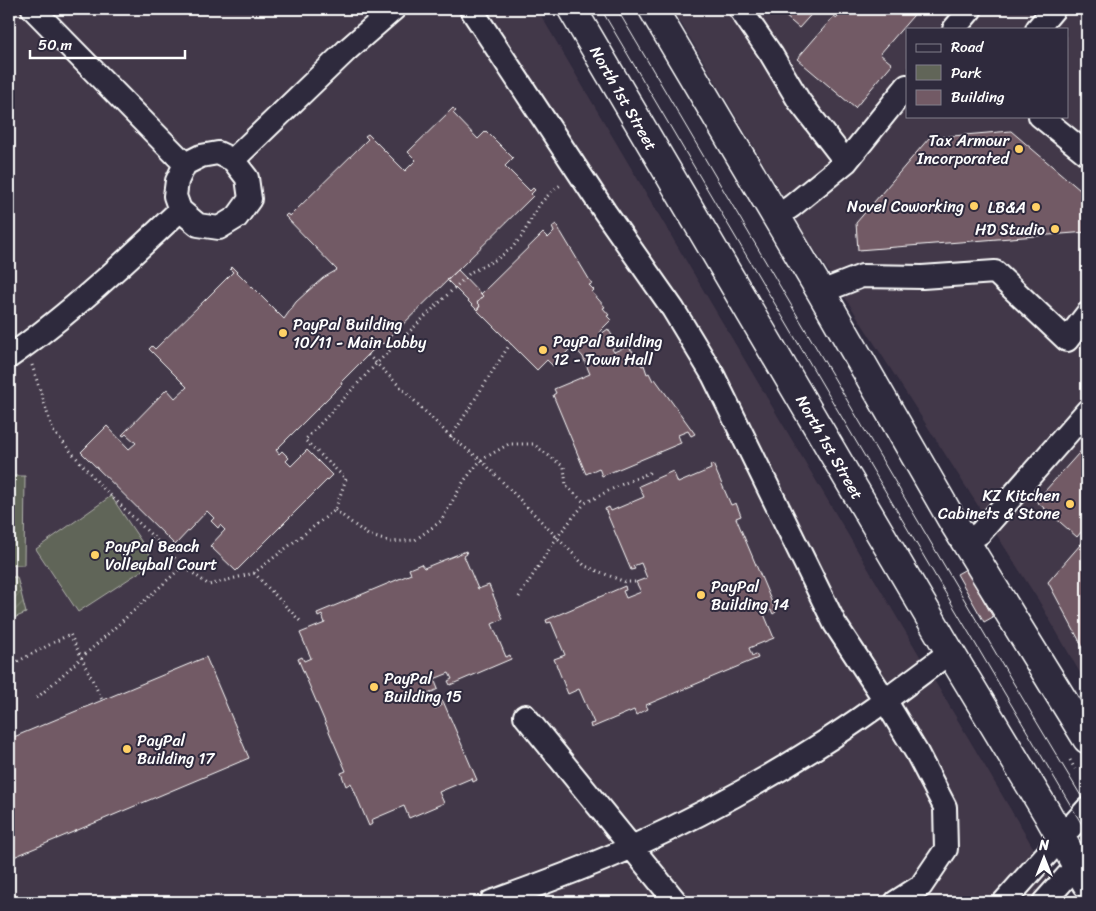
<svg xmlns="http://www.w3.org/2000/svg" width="1096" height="911" font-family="Sriracha,sans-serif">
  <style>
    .built { fill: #433849; fill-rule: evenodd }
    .park { fill: #616558; stroke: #b0b2ac }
    .garden { fill: url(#garden-furrows); stroke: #b0b2ac }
    .building { fill: #725a65; stroke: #fff }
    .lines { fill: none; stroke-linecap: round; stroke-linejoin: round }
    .minor-casing { stroke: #fff; stroke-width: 26 }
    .major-casing { stroke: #fff; stroke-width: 31 }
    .path { stroke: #fff; stroke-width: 3; stroke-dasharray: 1 4; stroke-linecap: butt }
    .minor { stroke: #2f2a3d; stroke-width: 22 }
    .major { stroke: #2f2a3d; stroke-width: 28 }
    .tram { stroke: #fff; stroke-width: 1 }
    .poi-dot { fill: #ffd166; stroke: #2f2a3d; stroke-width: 2 }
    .labels { text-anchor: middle; stroke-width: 4; stroke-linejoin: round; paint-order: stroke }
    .street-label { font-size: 16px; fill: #fff; stroke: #2f2a3d }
    .poi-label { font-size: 16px; fill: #fff; stroke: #2f2a3d; text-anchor: start }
  </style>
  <defs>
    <pattern id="garden-furrows" width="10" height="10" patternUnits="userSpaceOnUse" patternTransform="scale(1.25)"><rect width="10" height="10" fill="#616558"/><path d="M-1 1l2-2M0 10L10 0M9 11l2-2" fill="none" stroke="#797c71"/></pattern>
  </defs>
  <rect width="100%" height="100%" fill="#2f2a3d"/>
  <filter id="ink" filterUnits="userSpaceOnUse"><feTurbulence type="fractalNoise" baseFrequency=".02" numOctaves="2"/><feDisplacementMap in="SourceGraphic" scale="10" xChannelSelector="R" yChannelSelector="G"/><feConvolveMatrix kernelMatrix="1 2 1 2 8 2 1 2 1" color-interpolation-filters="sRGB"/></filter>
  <g filter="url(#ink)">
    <path class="built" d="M9,9H537L1031,844L1067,902H9Z
      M673,9H1087V685L1039,601L807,238ZM907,29H1067V116H907Z"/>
    <path class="park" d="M9,476H25L24,565H9Z
      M111,496L155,562L78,612L36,549Z"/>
    <path class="garden" d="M9,577H17L26,613L9,620Z"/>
    <path class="building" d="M777,9H816L799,28Z
      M845,9H919L880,54L892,64L855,108L797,59L834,16L837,18Z
      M453,108L456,111L453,113L478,139L486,131L513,158L505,166L530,191L533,188L535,190L531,194L533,196L383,344L381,342L341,382L342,384L276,450L279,454L282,451L289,458L286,461L291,466L307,450L332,475L236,571L210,546L225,530L220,525L218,528L211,521L214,518L207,511L175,545L81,452L107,426L129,449L136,443L126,434L124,436L122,435L167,389L175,398L187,387L149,349L152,346L155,349L207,298L233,272L230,269L232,267L284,319L296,302L308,291L323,278L337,270L285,216L287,214L290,216L368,139L365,136L368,134L405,171L416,160L408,152Z
      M1011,131L1087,196V232L858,250L856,223L929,138Z
      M556,224L592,284L589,285L594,290L592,292L605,307L603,308L609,315L607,316L611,320L600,331L601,334L608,329L618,345L612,349L614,352L628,346L631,350H632L636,358L638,357L642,366L644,365L647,374L649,373L653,381L655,379L695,434L691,436L688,431L678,435L681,443L602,476L599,468L586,474L553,395L556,393L554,389L590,374L583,357L573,346L553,366L547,360L537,370L477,310L480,306L477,303L483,296L481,294L543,233L548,238L554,232L552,227Z
      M458,270L483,296L477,303L480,306L477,310L447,280Z
      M1087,444V525L1077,537L1036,501Z
      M713,464L731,505L736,503L741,516L736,518L776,612L773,614L771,610L764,614L774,638L749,648L752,656L756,654L758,658L646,705L648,709L636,715L634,710L591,728L590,724L594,723L579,689L568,694L554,659L565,655L551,622L547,623L546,620L625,586L626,590L623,591L626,598L641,592L636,582L647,578L641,563L633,566L635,569L631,570L605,509L609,507L611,511L644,497L639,486L673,471L678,483L711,469L710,465Z
      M1087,537V655L1048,582Z
      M466,551L467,554L464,556L478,589L489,585L503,619L492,624L506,657L510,655L511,659L450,685L448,681L452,679L449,673L434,679L438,689L428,694L434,709L441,706L440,702L443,701L477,780L473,782L472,778L439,792L444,803L409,818L404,806L371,820L372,824L369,826L351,783L346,786L341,773L346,771L298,659L302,657L304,661L311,658L300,633L325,623L322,615L318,617L317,613L411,574L409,569L421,564L424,568Z
      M966,569L993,617L984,622L957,574Z
      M206,657L249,758L9,859V739Z"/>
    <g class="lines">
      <defs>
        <path id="minor" d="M33,9L185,164
          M471,9L605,212L673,309L713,375L835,624L885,700L917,753L945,807L946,849L921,886L896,902
          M740,9L771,54L799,101L846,162
          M954,29L971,9
          M1037,29L1054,9
          M1040,116L1087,154
          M218,153L233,160L247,178L250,199L237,217L219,228L198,225L180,210L175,196L177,181L185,164L201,156Z
          M233,160L347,50L394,9
          M776,217L792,206L846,162L907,86
          M821,292L862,276L922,277L995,272L1067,340L1087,314
          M9,357C70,314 125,262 180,210
          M965,542L980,533L1087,411
          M525,716L676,902
          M491,902C538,885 586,868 632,847C695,818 757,785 815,748C862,719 906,685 950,652
          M1004,902L1087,809
          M1044,902L1087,854"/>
        <path id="major" d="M572,9L950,652L1047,813L1087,884
          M653,9L821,292L952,520L1087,739"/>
      </defs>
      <use href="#minor" class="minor-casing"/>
      <use href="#major" class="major-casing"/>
      <path class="path" d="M368,355L451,437L481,460L585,566L625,582H636
        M32,365L53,431L101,486L183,566L209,585L254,573L335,510L346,479L305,440L377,363L471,272L497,259L512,248L522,236L539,205L552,191L562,184
        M451,437L510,344
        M335,510L368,535L391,542L415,540L441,521L464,481L481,460L509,444H533L564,467L566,486L585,503L618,486L651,472
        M254,573L301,622
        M519,597L557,537L585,503
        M9,666L70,634L102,700
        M37,698L183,566
        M1070,760L1075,769"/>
      <use href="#minor" class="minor"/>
      <use href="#major" class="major"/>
      <path class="tram" d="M601,9L1087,833
        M617,9L1014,684L1087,806"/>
    </g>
  </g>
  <g class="poi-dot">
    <circle cx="1019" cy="149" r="5"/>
    <circle cx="974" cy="206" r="5"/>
    <circle cx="1036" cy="207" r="5"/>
    <circle cx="1055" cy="229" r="5"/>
    <circle cx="283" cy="333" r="5"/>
    <circle cx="543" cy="350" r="5"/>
    <circle cx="1070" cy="504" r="5"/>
    <circle cx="95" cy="555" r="5"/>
    <circle cx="701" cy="595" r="5"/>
    <circle cx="374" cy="687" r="5"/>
    <circle cx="127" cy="749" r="5"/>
  </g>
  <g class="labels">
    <g class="street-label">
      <text transform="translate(624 98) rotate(60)" y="6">North 1st Street</text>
      <text transform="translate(830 447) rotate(60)" y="6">North 1st Street</text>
    </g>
    <g class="poi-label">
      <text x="1009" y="146" text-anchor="end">Tax Armour<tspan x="1009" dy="18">Incorporated</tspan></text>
      <text x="964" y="212" text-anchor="end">Novel Coworking</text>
      <text x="1026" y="213" text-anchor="end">LB&amp;A</text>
      <text x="1045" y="235" text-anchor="end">HD Studio</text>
      <text x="293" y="330">PayPal Building<tspan x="293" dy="18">10/11 - Main Lobby</tspan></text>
      <text x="553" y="347">PayPal Building<tspan x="553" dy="18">12 - Town Hall</tspan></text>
      <text x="1060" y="501" text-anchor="end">KZ Kitchen<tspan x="1060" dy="18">Cabinets &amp; Stone</tspan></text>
      <text x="105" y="552">PayPal Beach<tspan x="105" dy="18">Volleyball Court</tspan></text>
      <text x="711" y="592">PayPal<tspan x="711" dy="18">Building 14</tspan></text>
      <text x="384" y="684">PayPal<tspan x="384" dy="18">Building 15</tspan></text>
      <text x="137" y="746">PayPal<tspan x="137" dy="18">Building 17</tspan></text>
    </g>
  </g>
  <rect width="1096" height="911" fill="none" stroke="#2f2a3d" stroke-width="30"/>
  <rect x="15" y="15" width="1066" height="881" fill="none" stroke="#fff" stroke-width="2" filter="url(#ink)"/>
  <rect x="906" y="28" width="162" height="90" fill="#2f2a3d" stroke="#827f8b"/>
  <rect x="916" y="44" width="25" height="8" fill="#2f2a3d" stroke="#827f8b"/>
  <text x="951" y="52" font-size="15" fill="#ffffff">Road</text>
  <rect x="916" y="65" width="25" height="15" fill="#616558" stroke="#827f8b"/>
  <text x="951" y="78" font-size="15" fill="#ffffff">Park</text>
  <rect x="916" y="90" width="25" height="15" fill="#725a65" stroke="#827f8b"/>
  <text x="951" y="102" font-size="15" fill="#ffffff">Building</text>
  <g transform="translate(1044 858)" stroke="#2f2a3d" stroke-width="4" paint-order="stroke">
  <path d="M0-4L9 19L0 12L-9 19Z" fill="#ffffff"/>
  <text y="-8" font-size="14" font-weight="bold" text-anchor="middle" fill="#ffffff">N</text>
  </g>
  <path d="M30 50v8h155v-8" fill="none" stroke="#ffffff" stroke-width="2.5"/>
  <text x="38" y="50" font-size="15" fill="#ffffff" stroke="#2f2a3d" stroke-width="4" paint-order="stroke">50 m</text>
</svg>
